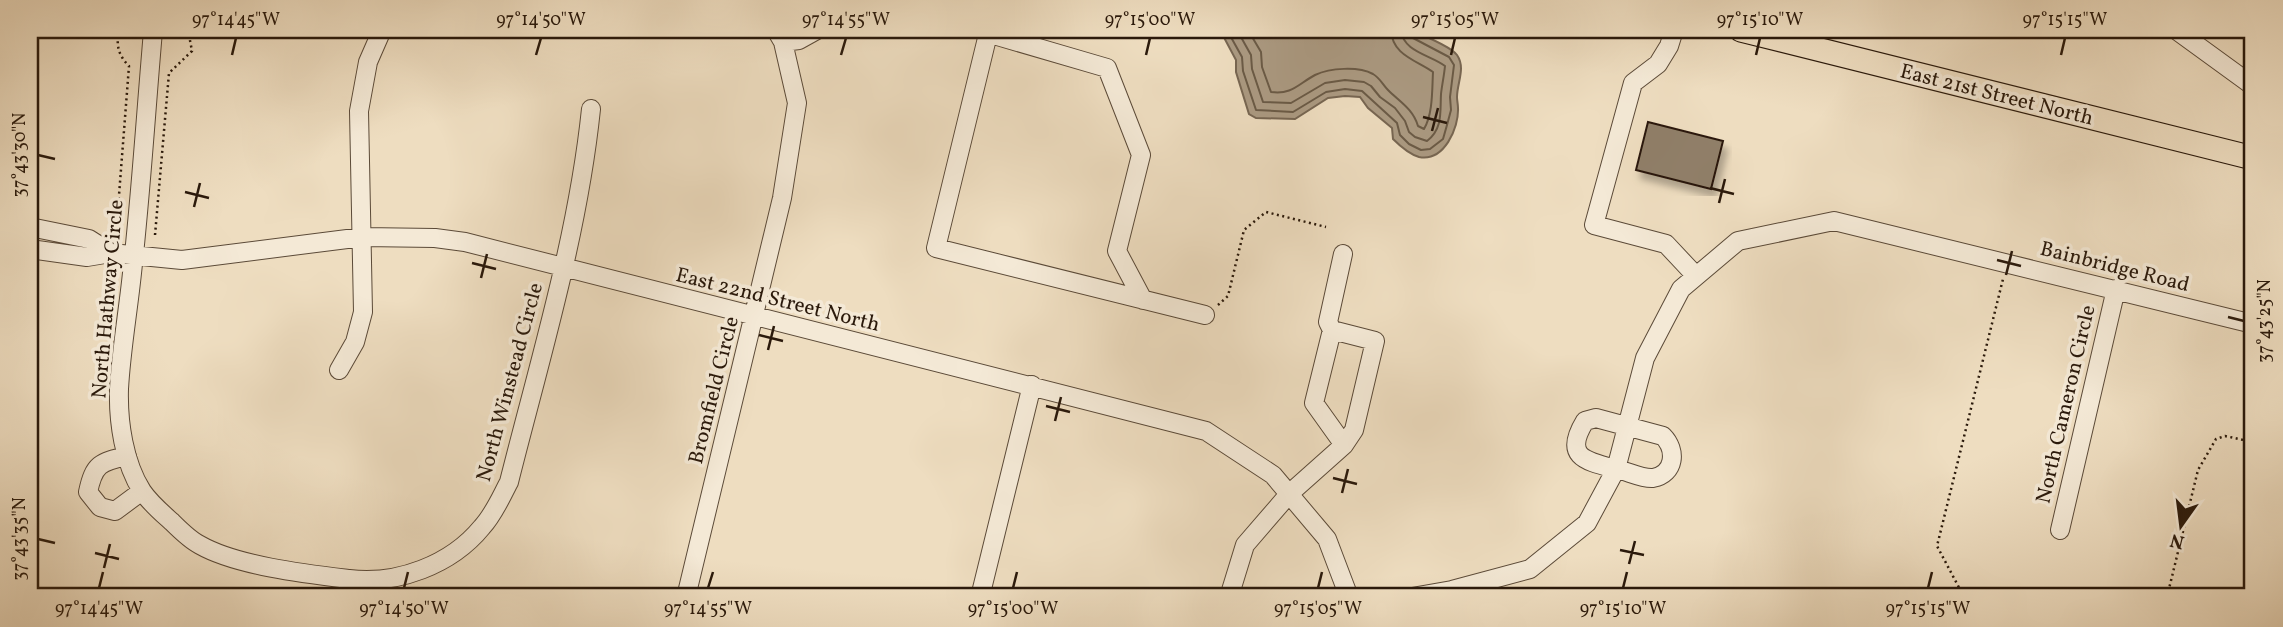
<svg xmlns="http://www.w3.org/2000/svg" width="2283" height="627" font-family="Vollkorn,serif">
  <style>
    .water { fill: #ab9a82; stroke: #776652; stroke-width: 2 }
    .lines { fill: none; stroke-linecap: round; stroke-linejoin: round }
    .shore { stroke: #6a5a46; stroke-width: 2 }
    .building { fill: #907f69; stroke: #2a190b; stroke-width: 2; filter: url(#shadow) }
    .minor-casing { stroke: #5b4a38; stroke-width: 20 }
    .major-casing { stroke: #2a190b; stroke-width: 25 }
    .path { stroke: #2a190b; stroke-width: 2.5; stroke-dasharray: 2 3.5; stroke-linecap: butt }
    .minor { stroke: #f4e9d6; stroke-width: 18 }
    .major { stroke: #eeddc0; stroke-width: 23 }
    .ticks { fill: none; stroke: #2a190b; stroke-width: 2.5 }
    .labels { text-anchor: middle; stroke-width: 7; stroke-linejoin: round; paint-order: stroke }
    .street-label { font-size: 21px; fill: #2a190b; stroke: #f4e9d6 }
    .neatline { fill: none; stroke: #2a190b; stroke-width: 2.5 }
    .ticks-label { font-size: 18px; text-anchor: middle; fill: #2a190b }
  </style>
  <defs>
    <filter id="shadow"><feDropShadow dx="4.5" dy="8" stdDeviation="3.5" flood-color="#0004"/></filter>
  </defs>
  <rect width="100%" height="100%" fill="#eeddc0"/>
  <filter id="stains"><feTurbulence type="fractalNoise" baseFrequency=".00286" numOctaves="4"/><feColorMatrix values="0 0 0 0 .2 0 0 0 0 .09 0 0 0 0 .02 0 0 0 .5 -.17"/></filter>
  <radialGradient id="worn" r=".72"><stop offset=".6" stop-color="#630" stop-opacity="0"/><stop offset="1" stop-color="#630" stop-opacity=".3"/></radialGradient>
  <path class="water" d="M1220,30H1410C1420,34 1451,47 1457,55C1466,68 1457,83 1457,97C1457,101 1458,104 1458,108C1459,128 1444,162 1419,157C1409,154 1400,146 1393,139L1392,128L1368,108L1360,97L1345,96L1328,98L1295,119L1256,118L1249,114L1236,72V60Z"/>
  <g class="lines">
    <path class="shore" d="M1227,30L1242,57L1243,71L1256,110L1293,112L1326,92L1345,89L1362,91L1397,123L1400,135L1409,144L1421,150L1430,149L1443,139L1447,125L1451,110L1450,97L1454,65L1449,57L1413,38L1410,30
      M1237,30L1251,55L1252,69L1263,102L1291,103L1325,83L1345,80L1364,82L1371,86L1380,97L1395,108L1405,121L1409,132L1415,137L1427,141C1443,129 1440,112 1441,94C1442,85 1444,76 1445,66C1431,55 1403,52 1401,30
      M1248,30L1261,52L1262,67L1271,92C1292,95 1298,84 1315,75C1330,68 1358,66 1373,74C1380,78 1383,85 1388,90C1400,102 1413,109 1418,126L1424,129C1433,114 1432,90 1433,72C1416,60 1392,55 1391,30"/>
  </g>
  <path class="building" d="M1648,122L1723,141L1711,189L1636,170Z"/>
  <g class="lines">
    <defs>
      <path id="minor" d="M989,30L936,248L1205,315
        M1674,30L1669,46L1658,64L1633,83L1594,225L1666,244L1696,276
        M2176,30L2253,86
        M153,31C146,111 141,193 132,273C128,312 121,351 119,389C118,422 124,463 142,491C150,503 162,513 172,522C180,530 190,540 200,545C237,566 307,574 349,579C397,585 451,565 482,527C494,514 501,497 509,482C540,359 578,235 591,109
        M987,33L1107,68L1141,155L1117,251L1143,300
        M783,42L799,40L817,30
        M30,227L89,239L111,253
        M30,249L87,257L111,253L182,260L363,237L435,238L465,242L1206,431L1273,475L1327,539L1349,597
        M1332,330L1314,403L1344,445
        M339,370L355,342L363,312L359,111L368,62L382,30
        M1596,418L1663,436C1677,450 1675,474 1653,478C1642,479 1627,471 1616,469C1585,461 1563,457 1585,421Z
        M127,456C100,462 94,464 88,492L100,507L115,511L142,491
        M2060,530L2116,289
        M686,597L782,198L797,103L783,42L776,30
        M980,597L1032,385
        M1229,597L1245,545L1289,494L1344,445L1354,430L1375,341L1332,330L1328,322L1343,254
        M1412,597L1452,590L1530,569L1587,523L1616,469L1645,358L1681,289L1738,241L1834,221L2253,324"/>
      <path id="major" d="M1741,30L2253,158"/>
    </defs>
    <use href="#minor" class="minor-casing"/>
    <use href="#major" class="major-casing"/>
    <path class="path" d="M117,221L129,66C118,55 116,45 119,30
      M155,235L169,73L192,51L188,30
      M1218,305L1228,296L1244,230L1266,212L1326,227
      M1964,597L1937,546L2003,279
      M2167,597L2198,470L2216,439L2225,436L2253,442"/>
    <use href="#minor" class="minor"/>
    <use href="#major" class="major"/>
  </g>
  <path class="ticks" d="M232,55L236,38M536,55L541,38M841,55L846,38M1146,55L1150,38M1451,55L1455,38M1756,55L1760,38M2061,55L2065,38M1423,117L1447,123M1432,131L1438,108M38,155L55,159M1710,188L1734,194M185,192L209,198M1719,203L1725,179M194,207L200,183M1997,260L2021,266M472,263L496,269M2006,275L2012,251M481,278L487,254M2228,317L2244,321M759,335L783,341M768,350L774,326M1046,406L1070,412M1055,421L1061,397M1333,478L1357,484M1342,493L1348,469M38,539L55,543M1620,550L1644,555M95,553L119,559M1629,564L1635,541M104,568L110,544M99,588L103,572M404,588L408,572M708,588L713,572M1013,588L1017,572M1318,588L1322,572M1623,588L1627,572M1928,588L1932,572"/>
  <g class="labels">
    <g class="street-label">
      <text transform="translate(1997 94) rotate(14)" y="7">East 21st Street North</text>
      <text transform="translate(2115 266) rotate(14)" y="7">Bainbridge Road</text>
      <text transform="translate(107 299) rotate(-85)" y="7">North Hathway Circle</text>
      <text transform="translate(778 299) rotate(14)" y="7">East 22nd Street North</text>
      <text transform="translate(509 382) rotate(-75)" y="7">North Winstead Circle</text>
      <text transform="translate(713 390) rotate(-76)" y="7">Bromfield Circle</text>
      <text transform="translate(2065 404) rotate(-77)" y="7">North Cameron Circle</text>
    </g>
  </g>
  <rect width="2283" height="627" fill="none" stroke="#eeddc0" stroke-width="77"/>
  <g transform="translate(2181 526) rotate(194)" stroke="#f4e9d6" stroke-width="5" paint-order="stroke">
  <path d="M0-5L12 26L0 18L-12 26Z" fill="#2a190b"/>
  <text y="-10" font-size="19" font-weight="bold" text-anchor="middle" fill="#2a190b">N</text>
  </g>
  <rect x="38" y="38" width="2206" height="550" class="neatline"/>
  <g class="ticks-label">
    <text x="236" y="25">97°14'45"W</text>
    <text x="541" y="25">97°14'50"W</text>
    <text x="846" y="25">97°14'55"W</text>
    <text x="1150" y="25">97°15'00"W</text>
    <text x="1455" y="25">97°15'05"W</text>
    <text x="1760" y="25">97°15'10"W</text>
    <text x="2065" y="25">97°15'15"W</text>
    <text transform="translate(19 155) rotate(-90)" y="6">37°43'30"N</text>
    <text transform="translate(2264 321) rotate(-90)" y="6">37°43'25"N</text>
    <text transform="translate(19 539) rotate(-90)" y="6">37°43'35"N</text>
    <text x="99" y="614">97°14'45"W</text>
    <text x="404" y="614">97°14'50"W</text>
    <text x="708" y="614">97°14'55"W</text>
    <text x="1013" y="614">97°15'00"W</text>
    <text x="1318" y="614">97°15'05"W</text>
    <text x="1623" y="614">97°15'10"W</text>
    <text x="1928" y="614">97°15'15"W</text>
  </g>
  <rect width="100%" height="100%" filter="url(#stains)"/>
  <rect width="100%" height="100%" fill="url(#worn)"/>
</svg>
